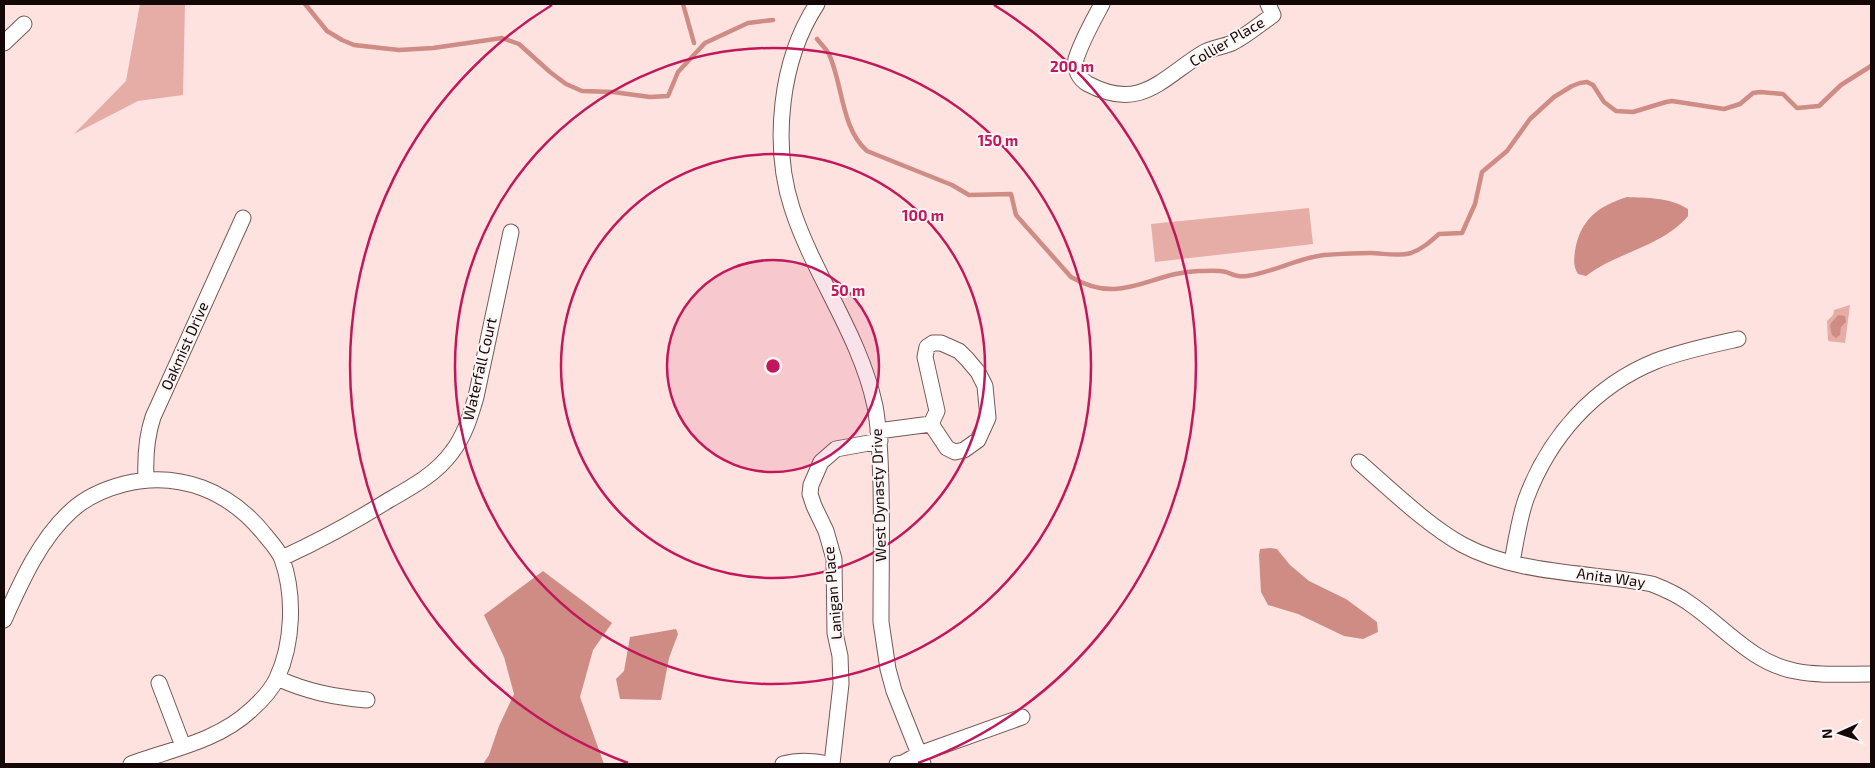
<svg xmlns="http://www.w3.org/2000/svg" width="1875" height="768" font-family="'Exo 2',sans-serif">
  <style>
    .green { fill: #e5ada6 }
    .water { fill: #ce8c85 }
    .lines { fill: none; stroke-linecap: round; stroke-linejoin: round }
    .stream { stroke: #ce8c85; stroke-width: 4.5 }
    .minor-casing { stroke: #765955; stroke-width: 17 }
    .minor { stroke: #fff; stroke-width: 15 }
    .ring { fill: none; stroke: #c2185b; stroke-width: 2.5 }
    .labels { text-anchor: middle; stroke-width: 4; stroke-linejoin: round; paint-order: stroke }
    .street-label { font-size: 15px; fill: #130807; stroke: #fcf5f4 }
    .centre { fill: #c2185b; stroke: #fcf5f4; stroke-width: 2.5 }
    .ring-label { font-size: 15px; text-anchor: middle; font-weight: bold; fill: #c2185b; stroke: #fcf5f4; stroke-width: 4; stroke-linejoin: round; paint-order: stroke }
  </style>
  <rect width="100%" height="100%" fill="#fee2df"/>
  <path class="green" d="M140,4H185L183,95L138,101L74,134L126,81Z
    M1309,208L1313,244L1155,262L1151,224Z
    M1850,305L1845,343L1828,341L1827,321L1833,315L1834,310Z"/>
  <path class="water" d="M1627,197C1647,198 1669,197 1688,209V216C1662,247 1617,252 1586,276L1578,274C1573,266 1574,260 1575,251C1580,220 1598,206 1627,197Z
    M1838,315L1845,316L1846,322L1841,327L1840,335L1836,338L1832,335C1828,320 1831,325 1838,315Z
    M1270,548L1277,549L1290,565L1309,581L1346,599L1377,622L1378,632L1363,639L1344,636L1298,614L1268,605L1261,592L1259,555L1260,549Z
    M543,571L612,623L593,650L580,697L604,764H483L489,755L499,726L514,694L504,657L484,615Z
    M676,629L678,634L669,658L661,700L620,699L616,679L624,671L630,637Z"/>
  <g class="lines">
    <path class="stream" d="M305,4L327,31L342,40L354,45L399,50L433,48L502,38L519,44L550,72L566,84L582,91L613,92L650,97L668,96L678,72L705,43L748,23L773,20
      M683,4L694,43
      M817,39C821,44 826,49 829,54C843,85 841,128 867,151L952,185L969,195L1011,194L1016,215L1071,277C1122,307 1150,272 1199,271C1207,271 1218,270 1226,272C1234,275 1238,277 1247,276C1274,272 1298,258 1324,255C1339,254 1355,253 1370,253C1383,253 1397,257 1411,253C1422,249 1430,242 1439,234L1462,233L1475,204L1482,172L1507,151L1530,119L1554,97L1572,86L1580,83L1587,82L1593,85L1604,102L1616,111L1633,112L1666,102L1672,101L1724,109L1740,104L1753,93L1760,92L1783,94L1797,108L1819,106L1841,85L1871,66"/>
    <defs>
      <path id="minor" d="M817,4C798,33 787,68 783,103C779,138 781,174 792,208C814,276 860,335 875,406C880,433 880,459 881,486C882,531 881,576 881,622L888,669L894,691L923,764
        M1102,4C1093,21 1082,40 1076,59C1074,69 1079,79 1088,84C1141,112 1162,78 1203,53C1211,48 1223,47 1232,43C1246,36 1260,24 1273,15L1268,4
        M4,43L24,24
        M878,431L931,424L947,448L955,452L964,450L978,440L988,418L985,386L978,372L967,359L959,351L941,343H933L927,347L925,357L937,411L931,424
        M1359,462C1389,488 1428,526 1463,545C1519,575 1590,572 1652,584C1665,589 1678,595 1689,603C1723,626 1752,663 1795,671C1819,676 1846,674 1871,674
        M146,479C145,457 146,438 153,417L243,218
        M282,558C319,541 354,522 389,500C412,487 436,474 452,452C465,435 470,417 476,397L511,232
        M1512,562C1516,541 1519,519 1526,499C1549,437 1594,386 1656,361C1682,351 1711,345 1738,339
        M4,620C21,582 40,539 71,511C86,497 105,489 124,484C179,470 230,491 265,535C271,542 279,551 282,559C295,595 293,644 277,678C272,689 260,702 251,710C218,741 172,749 131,764
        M277,678C308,692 334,697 367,700
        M159,683L183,746
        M783,764C798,760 814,761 829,764
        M832,764L841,684L840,656L835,633L834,559L826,531L814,506L810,494L811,485L821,462L836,449L880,441
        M897,764L903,763L919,754L1022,717"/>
    </defs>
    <use href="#minor" class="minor-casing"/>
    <use href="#minor" class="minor"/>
  </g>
  <circle cx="773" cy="366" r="106" fill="#c2185b" fill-opacity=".12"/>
  <g class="ring">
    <circle cx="773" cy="366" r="106"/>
    <circle cx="773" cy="366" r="212"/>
    <circle cx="773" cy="366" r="318"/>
    <path d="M628 763A423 423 0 0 1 552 5M994 5A423 423 0 0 1 918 763"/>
  </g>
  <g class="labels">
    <g class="street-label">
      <text transform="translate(1227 42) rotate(-30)" y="5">Collier Place</text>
      <text transform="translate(185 346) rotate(-66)" y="5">Oakmist Drive</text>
      <text transform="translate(480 369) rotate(-77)" y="5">Waterfall Court</text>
      <text transform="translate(879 495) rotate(-92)" y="5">West Dynasty Drive</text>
      <text transform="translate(1611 578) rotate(8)" y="5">Anita Way</text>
      <text transform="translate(833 593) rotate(-95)" y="5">Lanigan Place</text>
    </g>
  </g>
  <circle cx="773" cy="366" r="8" class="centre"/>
  <g class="ring-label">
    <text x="1072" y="72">200 m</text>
    <text x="998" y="146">150 m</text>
    <text x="923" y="221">100 m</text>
    <text x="848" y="296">50 m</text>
  </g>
  <rect width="1875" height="768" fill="none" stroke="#130807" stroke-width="10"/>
  <g transform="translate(1840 733) rotate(267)" stroke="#fcf5f4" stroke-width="4" paint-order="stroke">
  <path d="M0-4L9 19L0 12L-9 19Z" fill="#130807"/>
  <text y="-8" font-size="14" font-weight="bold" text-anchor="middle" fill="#130807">N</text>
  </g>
</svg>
